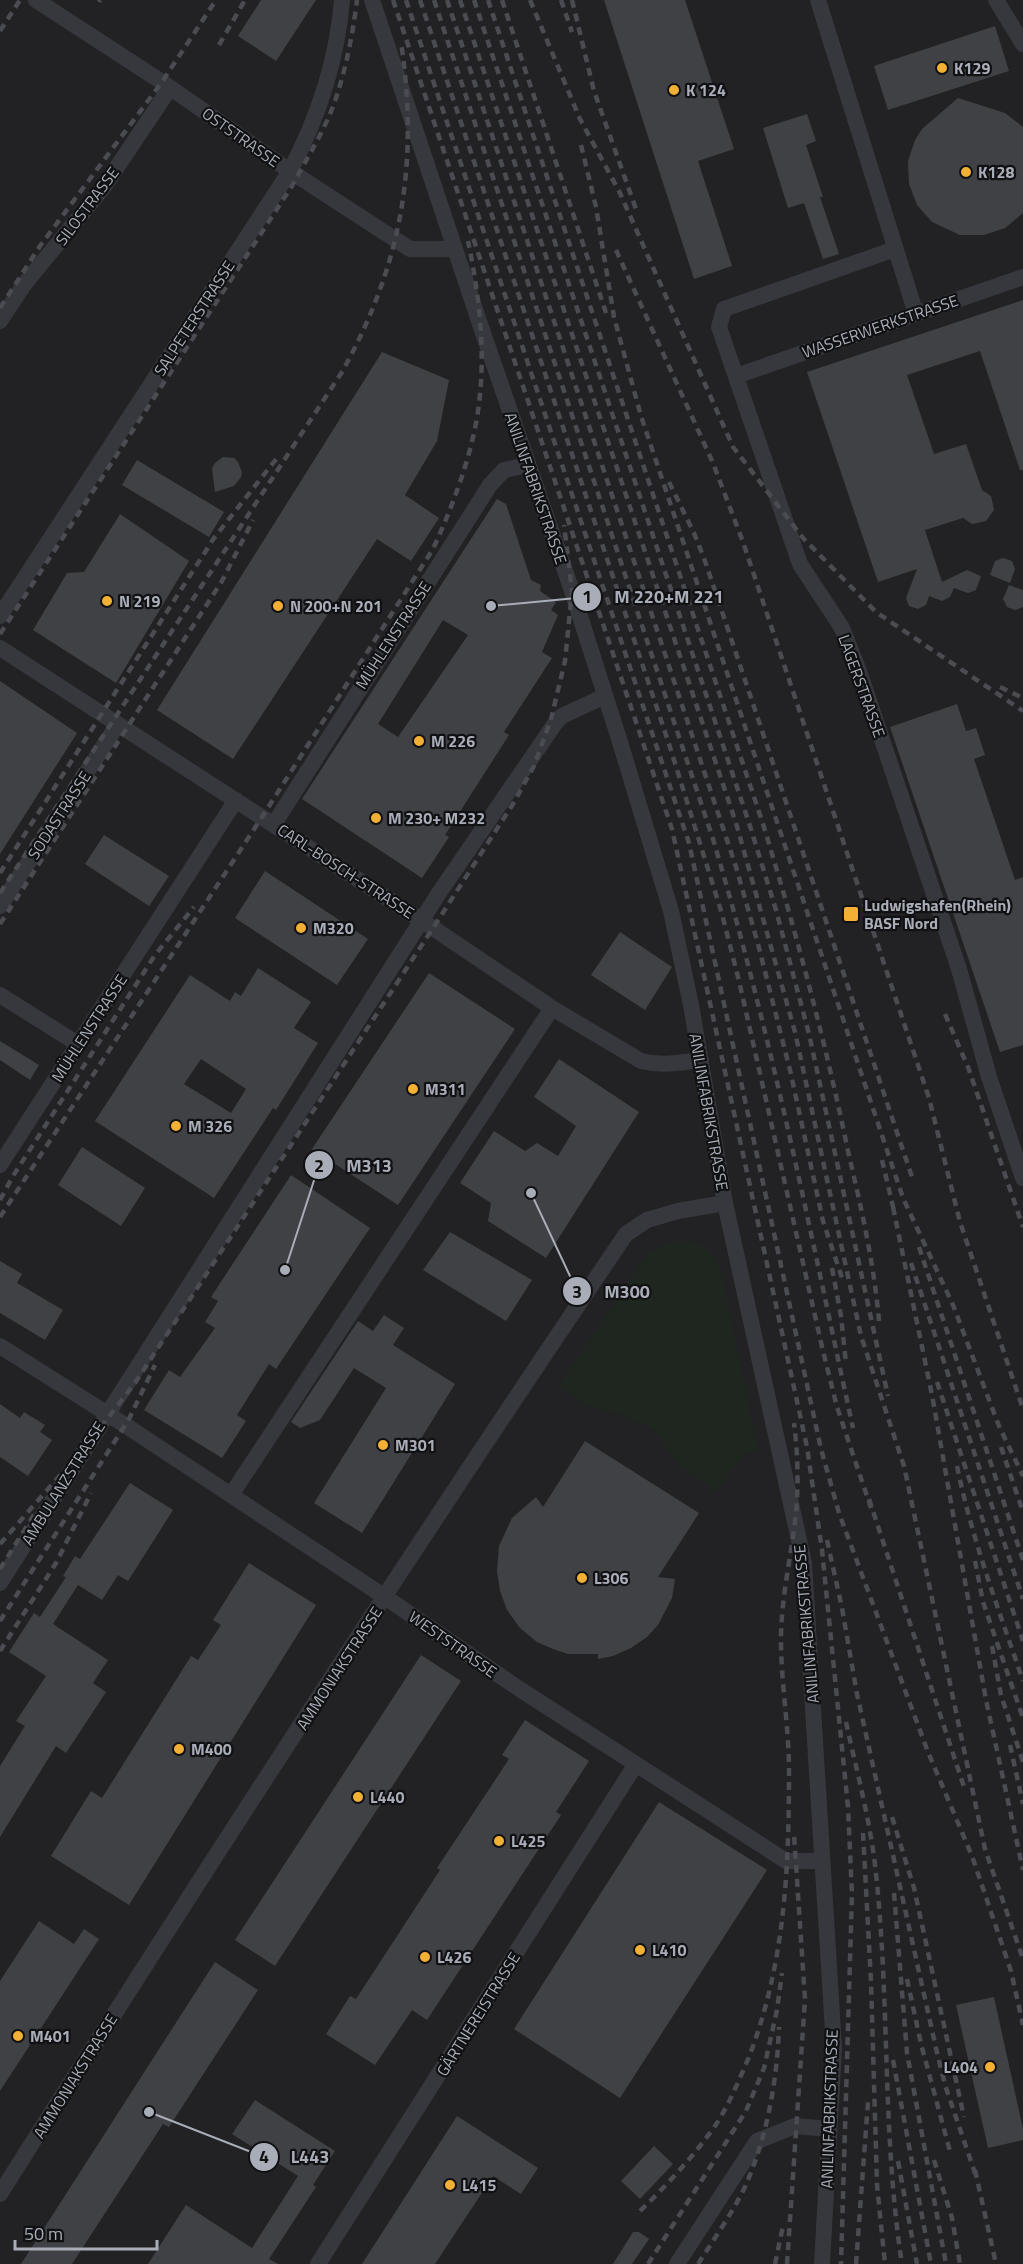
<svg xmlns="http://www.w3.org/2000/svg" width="1023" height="2264" font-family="'Titillium Web',sans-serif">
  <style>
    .built { fill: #222225 }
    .green { fill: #1e261f }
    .building { fill: #404145; fill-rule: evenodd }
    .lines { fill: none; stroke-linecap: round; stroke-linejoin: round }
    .minor { stroke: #37383d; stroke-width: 16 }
    .rail { stroke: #4a4c52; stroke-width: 4.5; stroke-dasharray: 8 6; stroke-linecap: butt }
    .poi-dot { fill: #f2b134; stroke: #111113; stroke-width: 2 }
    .labels { text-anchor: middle; stroke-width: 4.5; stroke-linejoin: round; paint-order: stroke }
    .poi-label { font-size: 16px; font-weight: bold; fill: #a8adb8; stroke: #111113; text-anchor: start }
    .street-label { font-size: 16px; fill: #a8adb8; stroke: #111113 }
    .leader { fill: none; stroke: #a8adb8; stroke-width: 2 }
    .callout-dot { fill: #a8adb8; stroke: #111113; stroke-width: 2 }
    .mark-label { font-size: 18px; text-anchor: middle; font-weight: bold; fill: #111 }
    .callout-label { font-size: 18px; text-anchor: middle; font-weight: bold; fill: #a8adb8; stroke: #111113; stroke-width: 4.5; stroke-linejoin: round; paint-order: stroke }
  </style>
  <rect width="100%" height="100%" fill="#161618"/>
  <path class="built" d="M0,0H1023V2264H0Z"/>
  <path class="green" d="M670,1242C703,1242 705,1240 721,1270L758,1449L746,1453L714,1494L706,1483L681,1468L653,1429L622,1415L586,1405L558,1387L649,1252Z"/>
  <path class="building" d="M261,0H316L276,61L238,36Z
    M604,0H685L734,149L698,161L732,266L694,279Z
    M995,26L1009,71L888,110L874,66Z
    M958,98L1005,113L1023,127V213L1005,228L984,235H960L932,222L917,205L909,184L908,161L915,140L922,129Z
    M807,114L816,141L806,145L823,197H820L839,254L823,259L804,203L788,208L763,128Z
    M1023,300V470H1020L980,351L907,375L934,454L966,444L982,490L991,496L994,510L986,521L972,524L963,518L925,530L942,582L967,570L981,576L976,590L968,593L954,588L950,597L942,601L929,596L926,605L918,609L909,606L906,598L917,569L878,582L807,372Z
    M382,352L449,380L437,441L405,495L439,518L411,561L377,539L233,759L157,710Z
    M223,457L234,458L238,462L242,472L241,477L234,486L215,492L212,468L215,463Z
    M137,460L224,512L209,537L122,485Z
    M497,499L506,504L531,580L541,585L540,591L556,602L551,610L558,615L542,652L552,658L504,732L509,735L445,835L449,837L422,878L302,799ZM443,620L468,635L398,737L378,724Z
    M120,514L189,561L116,683L33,630L67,573L84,572Z
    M1003,558L1012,561L1015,569L1010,583L990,575L995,561Z
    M1009,585L1023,590V607L1015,610L1007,607L1003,599Z
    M0,681L77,733L0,854Z
    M957,704L966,731L976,728L985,755L974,759L1015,880L1023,877V1045L1000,1052L890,727Z
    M104,835L169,876L149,906L85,864Z
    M265,871L368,939L337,985L235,918Z
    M620,932L672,967L645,1010L591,975Z
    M258,968L311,1002L294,1028L318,1043L276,1110L273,1108L214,1198L95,1121L190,975L230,1001L235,992L241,996ZM201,1059L246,1089L231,1113L184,1084Z
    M429,973L515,1029L398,1205L312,1149Z
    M0,1041L39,1065L30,1080L0,1060Z
    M559,1059L639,1112L546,1258L488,1221L491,1203L460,1183L494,1131L525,1151L537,1143L558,1156L576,1126L534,1097Z
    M82,1147L145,1188L121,1226L58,1185Z
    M291,1175L370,1228L276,1369L269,1364L237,1415L246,1421L222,1458L144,1410L169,1370L180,1377L215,1328L205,1322L218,1301L211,1297Z
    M450,1232L532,1280L506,1321L423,1270Z
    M0,1261L22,1274L17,1283L63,1310L45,1340L0,1313Z
    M384,1315L404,1328L393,1345L455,1384L362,1533L314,1503L386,1388L354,1368L320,1420L300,1428L291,1422L358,1321L373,1331Z
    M0,1404L20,1418L24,1412L45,1425L40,1432L52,1440L28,1476L0,1457Z
    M585,1441L699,1513L658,1577L675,1579L672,1598L658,1625L647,1637L631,1648L613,1656L598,1659V1654H568L553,1649L537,1642L520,1628L507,1610L500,1591L497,1571L499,1546L512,1518L536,1497L543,1507Z
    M130,1483L173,1510L128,1581L118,1575L102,1600L78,1585L53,1624L108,1660L93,1683L106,1692L66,1753L56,1746L0,1837V1766L25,1726L16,1721L46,1676L9,1652L34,1613L40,1617L66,1577L63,1576L75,1556L80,1559Z
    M249,1563L316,1605L129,1905L51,1856L91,1791L102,1798L191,1656L198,1660L221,1625L213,1620Z
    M421,1655L461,1681L275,1966L235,1940Z
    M525,1720L589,1761L556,1812L561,1815L427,2020L412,2010L375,2065L326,2034L350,1996L356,1999L440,1870L437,1868L509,1759L502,1755Z
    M659,1802L767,1870L620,2098L514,2029Z
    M39,1921L74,1944L84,1929L99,1939L0,2091V1981Z
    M215,1962L258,1990L206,2070L169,2127L163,2124L72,2264H21Z
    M994,1997L1023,2129V2140L988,2148L956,2005Z
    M255,2100L335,2151L313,2185L316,2187L269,2259L278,2264H148L186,2205L252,2248L298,2176L232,2134Z
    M457,2116L538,2168L521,2194L493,2176L435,2264H362Z
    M654,2146L673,2164L640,2199L621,2181Z
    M633,2232H639L649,2239L632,2264H613Z"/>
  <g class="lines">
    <path class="minor" d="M36,0L162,82L290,171L410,249H455
      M372,0L481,327L572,591L620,742L671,911L691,1005L725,1203L804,1563L834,2048L822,2264
      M818,0L916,314
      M996,0L1023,44
      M895,249L724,309L719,327L800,564L842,628L859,671L959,969L989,1077L1023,1178
      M0,321L23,286L103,188L170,88
      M736,376L1023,277
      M0,616L290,171C318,118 337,60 342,0
      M0,648L433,928L552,1008L641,1061C662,1066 680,1063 701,1060
      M274,824L490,485L504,470L528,465
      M0,906L118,724
      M0,995L78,1044
      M0,1165L236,800
      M0,1346L125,1425L385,1597L518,1688L786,1861H822
      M231,1495L552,1008
      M0,1583L439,893L541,744L556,722L562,716L605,696
      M0,2194C204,1871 412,1550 626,1234L647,1220L678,1211L725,1203
      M318,2264L636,1764
      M677,2264L757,2141L795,2126L829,2129"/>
    <path class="rail" d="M393,0L672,829L807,1447L822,1550L848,1807L852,1894L841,2264
      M406,0L689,843L821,1449L839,1513L928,1752L972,1856L1011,1971L1023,2025
      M420,0L669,744L722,914L739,981L823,1351L837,1407L871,1508
      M434,0L713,839C771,1033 810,1231 853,1428
      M447,0L736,867L758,944L790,1070L823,1221L842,1278
      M460,0L736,823L795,1032L861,1336L904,1466L985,1849L1023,1959
      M474,0L750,826L776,910L809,1034L888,1396
      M488,0L763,824C796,932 825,1040 848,1151C861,1207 874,1263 879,1321
      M502,0L607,316
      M530,0L580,119L619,191L733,447L803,538L876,612L1023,711
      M561,0L572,32
      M572,0L594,91L636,209
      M99,2L100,0
      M0,31L20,0
      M219,45L245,0
      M581,145L596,207L614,317L641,416L903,1198L953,1305L999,1426L1023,1476
      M616,250L713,463L743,542L929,1098L960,1222L1023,1409
      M0,308L40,246L162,82L216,0
      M669,482L694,533L705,561L912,1177
      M0,634L292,186C308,156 327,127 337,95C347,64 353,32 357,0
      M1000,687L1023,698
      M0,873L214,538L277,458
      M0,893L342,372C402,264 419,164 401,42
      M0,924L222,581L253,520
      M945,1014L968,1067L1023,1227
      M882,1160L895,1215
      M0,1200L13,1176L155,955L194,907
      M893,1207L932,1395L986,1700L1023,1870
      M0,1217L262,817L433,549C450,512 465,473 474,433C488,370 481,303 468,241
      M919,1247L1023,1560
      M911,1263L1023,1599
      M832,1268L841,1316L846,1363
      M937,1382L1023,1641
      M1001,1447L1023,1512
      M957,1466C972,1540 999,1610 1023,1681
      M869,1499L965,1790
      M827,1540L842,1608L857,1694L938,2057L946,2088L976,2176
      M0,1544L90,1441L135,1383L433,928L513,804L534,766L551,719L565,661L572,591L564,525
      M975,1561L983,1602L1023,1718
      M0,1569L35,1513
      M0,1621L129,1419L155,1365
      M992,1646L1001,1695L1023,1762
      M0,1651L56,1563L91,1493
      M846,1722C857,1773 871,1823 876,1874C890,2004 882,2135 902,2264
      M1010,1745L1023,1804
      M892,1817L914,1888L964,2117
      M863,1833L871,1981L877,2185L885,2264
      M894,1893L907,2053L946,2264
      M907,1979L921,2044L951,2155
      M893,2060L931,2264
      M934,2160L952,2218L960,2264
      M898,2161L917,2264
      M975,2170L996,2264
      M640,2211C667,2185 693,2157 715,2126C729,2105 739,2080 749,2057C785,1963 789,1870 789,1771C789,1727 781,1684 781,1640C781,1600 790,1562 795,1522C799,1490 798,1456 794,1423
      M648,2264L746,2111L764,2068L777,2010L782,1973
      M698,2264C714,2239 731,2215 744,2189C767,2138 777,2082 779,2027
      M775,2264L783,2226
      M787,2264L805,1999L794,1835
      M856,2264L868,2102"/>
  </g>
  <g class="poi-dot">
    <circle cx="942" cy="68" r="6"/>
    <circle cx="674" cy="90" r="6"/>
    <circle cx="966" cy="172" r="6"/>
    <circle cx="107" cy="601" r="6"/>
    <circle cx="278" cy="606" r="6"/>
    <circle cx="419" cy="741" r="6"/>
    <circle cx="376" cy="818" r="6"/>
    <rect x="843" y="906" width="16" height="16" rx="3"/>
    <circle cx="301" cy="928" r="6"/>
    <circle cx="413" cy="1089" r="6"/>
    <circle cx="176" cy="1126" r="6"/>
    <circle cx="383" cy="1445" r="6"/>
    <circle cx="582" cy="1578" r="6"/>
    <circle cx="179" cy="1749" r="6"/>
    <circle cx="358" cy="1797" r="6"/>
    <circle cx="499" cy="1841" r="6"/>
    <circle cx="640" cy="1950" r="6"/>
    <circle cx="425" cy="1957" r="6"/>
    <circle cx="18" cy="2036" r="6"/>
    <circle cx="990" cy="2067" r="6"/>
    <circle cx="450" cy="2185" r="6"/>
  </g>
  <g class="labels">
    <g class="poi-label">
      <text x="954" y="74">K129</text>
      <text x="686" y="96">K 124</text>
      <text x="978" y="178">K128</text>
      <text x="119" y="607">N 219</text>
      <text x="290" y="612">N 200+N 201</text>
      <text x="431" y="747">M 226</text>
      <text x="388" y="824">M 230+ M232</text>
      <text x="864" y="911">Ludwigshafen(Rhein)<tspan x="864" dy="18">BASF Nord</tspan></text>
      <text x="313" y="934">M320</text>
      <text x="425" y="1095">M311</text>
      <text x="188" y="1132">M 326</text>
      <text x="395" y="1451">M301</text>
      <text x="594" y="1584">L306</text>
      <text x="191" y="1755">M400</text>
      <text x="370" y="1803">L440</text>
      <text x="511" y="1847">L425</text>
      <text x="652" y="1956">L410</text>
      <text x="437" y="1963">L426</text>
      <text x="30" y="2042">M401</text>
      <text x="978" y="2073" text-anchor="end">L404</text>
      <text x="462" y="2191">L415</text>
    </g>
    <g class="street-label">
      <text transform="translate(241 137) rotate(35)" y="6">OSTSTRASSE</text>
      <text transform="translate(87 206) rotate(-53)" y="6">SILOSTRASSE</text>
      <text transform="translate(194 318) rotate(-57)" y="6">SALPETERSTRASSE</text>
      <text transform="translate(880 326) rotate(-19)" y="6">WASSERWERKSTRASSE</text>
      <text transform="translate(536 488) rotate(71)" y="6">ANILINFABRIKSTRASSE</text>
      <text transform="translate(393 635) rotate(-57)" y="6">MÜHLENSTRASSE</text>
      <text transform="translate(862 686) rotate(70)" y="6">LAGERSTRASSE</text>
      <text transform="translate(59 815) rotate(-57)" y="6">SODASTRASSE</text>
      <text transform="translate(346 871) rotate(33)" y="6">CARL-BOSCH-STRASSE</text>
      <text transform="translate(89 1028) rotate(-57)" y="6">MÜHLENSTRASSE</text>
      <text transform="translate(709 1112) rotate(80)" y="6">ANILINFABRIKSTRASSE</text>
      <text transform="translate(63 1483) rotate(-58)" y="6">AMBULANZSTRASSE</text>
      <text transform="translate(806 1624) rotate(-95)" y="6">ANILINFABRIKSTRASSE</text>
      <text transform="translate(453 1644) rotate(35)" y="6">WESTSTRASSE</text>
      <text transform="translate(339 1668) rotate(-57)" y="6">AMMONIAKSTRASSE</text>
      <text transform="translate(478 2014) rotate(-58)" y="6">GÄRTNEREISTRASSE</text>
      <text transform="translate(75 2076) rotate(-58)" y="6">AMMONIAKSTRASSE</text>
      <text transform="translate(829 2109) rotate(-88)" y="6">ANILINFABRIKSTRASSE</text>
    </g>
  </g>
  <path class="leader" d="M491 606L587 597M285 1270L319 1165M531 1193L577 1291M149 2112L264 2157"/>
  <g class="callout-dot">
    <circle cx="491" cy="606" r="6"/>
    <circle cx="285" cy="1270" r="6"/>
    <circle cx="531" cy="1193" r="6"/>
    <circle cx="149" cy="2112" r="6"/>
    <circle cx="587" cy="597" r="15"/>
    <circle cx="319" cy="1165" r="15"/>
    <circle cx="577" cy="1291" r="15"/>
    <circle cx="264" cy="2157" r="15"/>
  </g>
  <g class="mark-label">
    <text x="587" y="603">1</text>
    <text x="319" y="1172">2</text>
    <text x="577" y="1298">3</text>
    <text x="264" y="2163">4</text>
  </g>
  <g class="callout-label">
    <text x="669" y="603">M 220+M 221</text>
    <text x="369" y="1172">M313</text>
    <text x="627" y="1298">M300</text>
    <text x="310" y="2163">L443</text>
  </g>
  <path d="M15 2240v9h142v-9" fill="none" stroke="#a8adb8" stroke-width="3"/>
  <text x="24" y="2240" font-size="18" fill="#a8adb8" stroke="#111113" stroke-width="4.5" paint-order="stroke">50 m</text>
</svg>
